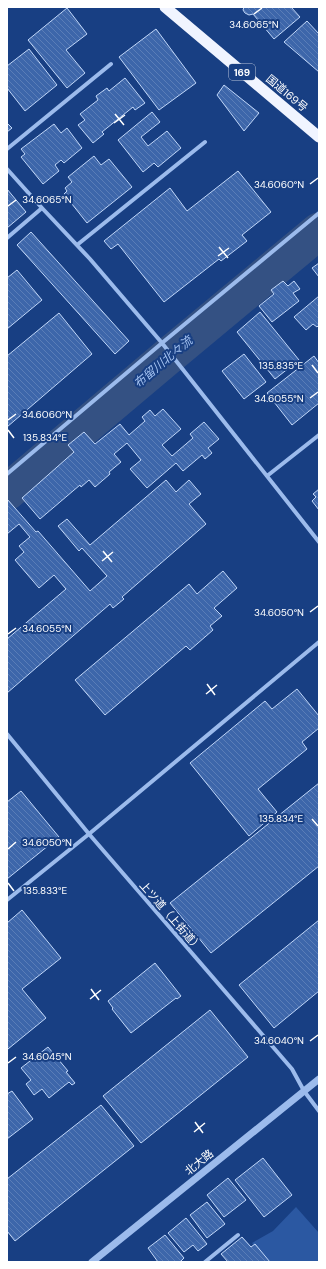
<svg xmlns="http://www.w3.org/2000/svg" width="326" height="1269" font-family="'DM Sans','Noto Sans JP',sans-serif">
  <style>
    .green { fill: #2b58a2 }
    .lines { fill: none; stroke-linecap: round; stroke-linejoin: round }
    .river { stroke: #345183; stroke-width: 37 }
    .building { fill: url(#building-back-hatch); stroke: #c1d7f9 }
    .minor { stroke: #9cbbec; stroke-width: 4 }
    .tertiary { stroke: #9cbbec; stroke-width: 7 }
    .trunk { stroke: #f0f4ff; stroke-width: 11 }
    .ticks { fill: none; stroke: #fff; stroke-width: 1.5 }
    .labels { text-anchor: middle; stroke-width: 4; stroke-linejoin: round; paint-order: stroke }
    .shield { fill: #183f83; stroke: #bac5da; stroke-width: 1 }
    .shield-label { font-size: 10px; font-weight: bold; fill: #fff }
    .street-label { font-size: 11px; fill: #fff; stroke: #183f83 }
    .water-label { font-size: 12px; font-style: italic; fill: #a7c5f3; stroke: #183f83 }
    .ticks-label { font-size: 10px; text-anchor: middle; fill: #fff; stroke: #183f83; stroke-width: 4; stroke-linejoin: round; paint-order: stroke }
  </style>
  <defs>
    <pattern id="building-back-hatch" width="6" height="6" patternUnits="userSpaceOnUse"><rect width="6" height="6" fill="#3d66aa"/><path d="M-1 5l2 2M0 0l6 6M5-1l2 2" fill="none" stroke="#5a7db7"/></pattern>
  </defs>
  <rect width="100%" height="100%" fill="#183f83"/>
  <path class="green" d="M296,1207L319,1233V1262H267L252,1243L273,1231Z"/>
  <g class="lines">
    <path class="river" d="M7,492L166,358L319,231"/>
  </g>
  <path class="building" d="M244,7H291L300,17L274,39L253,14L249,15L245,13L243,10Z
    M67,8L87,34L66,50L85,73L67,88L28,40Z
    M307,21L319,34V72L284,42Z
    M156,29L196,83L159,110L119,57Z
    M29,49L57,85L25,111L7,88V66Z
    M125,78L145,103L135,110L133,107L102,132L104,134L93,143L78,125L85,120L80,114L98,100L96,96L107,88L109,91Z
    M224,85L259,113L244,131L217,95Z
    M152,112L160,122L141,137L148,146L167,131L181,148L158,167L154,163L143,172L118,140Z
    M7,123L12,128L7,132Z
    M54,124L61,133L67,128L82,148L64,163L61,160L55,165L59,171L43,184L21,157L25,154L21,149Z
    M94,156L101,165L109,159L132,187L87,223L64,194L67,191L65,188L72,182L68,177Z
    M238,171L271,212L242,235L247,241L221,261L219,259L164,302L118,244L111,249L104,241L170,188L187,211Z
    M7,189L26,212L7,228Z
    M31,232L129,341L115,354L17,245Z
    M319,263V277L312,268Z
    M17,270L42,300L7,329V278Z
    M283,281L288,286L294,281L300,289L293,293L299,301L272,322L259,306L274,294L271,290Z
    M319,296V325L317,327L313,324L306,330L294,317Z
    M260,312L299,360L275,379L237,332Z
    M59,313L92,354L7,427V356Z
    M244,354L266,382L244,399L222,371Z
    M314,356L319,363V403L292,425L267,393Z
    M163,409L181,429L162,445L172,456L193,438L190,434L204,422L219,439L208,448L212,453L205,459L202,455L183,471L176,463L147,488L130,469L141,460L127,443L114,454L121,462L109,472L110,474L95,487L89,480L81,487L80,485L40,519L22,498L74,452L68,445L84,432L95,444L120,424L129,435L145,421L142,417L150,410L155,416Z
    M166,480L176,492L189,480L201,494L189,504L206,524L122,597L124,599L113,608L110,604L7,693V639L66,589L54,575L39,588L15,560L24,552L19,546L30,537L19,524L7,534V499L36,532L38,531L90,591L107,576L82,548L79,551L58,526L67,519L90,545Z
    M319,489V510L312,501L316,497L313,494Z
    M223,571L237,588L214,608L222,616L210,626L213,630L190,650L186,646L105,715L75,680L189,584L197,594Z
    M297,689L319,716V728L302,742L307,749L258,789L277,812L249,836L190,763L265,701L272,709Z
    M319,783V866L211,953L170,903Z
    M21,791L59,837L7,879V802Z
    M22,910L61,958L22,989L46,1018L8,1049L7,1047V923Z
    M319,920V991L274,1028L239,985Z
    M155,963L181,996L177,999L176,998L131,1033L112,1009L113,1008L108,1001Z
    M210,1010L248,1057L141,1143L103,1096Z
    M48,1047L68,1071L66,1072L75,1083L72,1085L69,1082L49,1098L42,1089L34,1095L26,1084L31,1080L21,1068Z
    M12,1091L33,1119L7,1139V1094Z
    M101,1105L134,1146L15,1241L7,1231V1179Z
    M263,1158L292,1195L264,1217L235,1180Z
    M228,1178L246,1200L224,1217L207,1195Z
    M207,1202L225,1224L207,1238L190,1215Z
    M186,1218L207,1244L198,1251L193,1245L184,1252L168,1233Z
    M165,1235L184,1258L180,1262H158L148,1248Z
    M242,1237L251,1247L255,1244L270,1262H228L221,1254Z"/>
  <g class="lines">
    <path class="minor" d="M7,149L111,64
      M7,169L42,208
      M7,238L42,208L90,259L162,343L319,542
      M77,245L205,142
      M7,474L162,343L319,213
      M267,476L319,435
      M7,734L89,834L292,1069L304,1091L319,1111
      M7,900L89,834L319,642
      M205,1262L238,1235"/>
    <path class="tertiary" d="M92,1262L319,1079"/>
    <path class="trunk" d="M165,7L319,137"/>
  </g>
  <path class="ticks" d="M254,14L262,8M115,114L124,125M114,123L125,115M310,184L318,178M8,206L16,200M219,247L228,258M218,256L229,248M312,365L318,373M310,398L318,392M8,420L16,414M8,430L14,438M103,551L112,562M102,561L113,552M310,612L318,606M8,634L16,628M207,684L215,695M206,694L217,685M312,819L318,826M8,849L16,842M8,883L14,891M91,989L99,1000M90,999L101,990M310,1041L318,1035M8,1063L16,1057M195,1122L203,1133M194,1132L205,1123"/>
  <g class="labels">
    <rect class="shield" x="229" y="64" width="26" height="16" rx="3"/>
    <g class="shield-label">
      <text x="242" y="76">169</text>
    </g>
    <g class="street-label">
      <text transform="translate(287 93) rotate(40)" y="4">国道169号</text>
      <text transform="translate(171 916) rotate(49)" y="4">上ツ道（上街道）</text>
      <text transform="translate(199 1162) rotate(-39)" y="4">北大路</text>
    </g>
    <g class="water-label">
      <text transform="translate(163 362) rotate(-40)" y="4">布留川北々流</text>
    </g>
  </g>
  <g class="ticks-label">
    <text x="254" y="28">34.6065°N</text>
    <text x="279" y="188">34.6060°N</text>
    <text x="47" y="203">34.6065°N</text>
    <text x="281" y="369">135.835°E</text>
    <text x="279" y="402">34.6055°N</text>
    <text x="47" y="418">34.6060°N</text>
    <text x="45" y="441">135.834°E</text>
    <text x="279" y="616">34.6050°N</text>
    <text x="47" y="632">34.6055°N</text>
    <text x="281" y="822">135.834°E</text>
    <text x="47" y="846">34.6050°N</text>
    <text x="45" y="894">135.833°E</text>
    <text x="279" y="1044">34.6040°N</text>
    <text x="47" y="1060">34.6045°N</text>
  </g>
  <rect width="326" height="1269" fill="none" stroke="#ffffff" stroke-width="16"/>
</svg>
